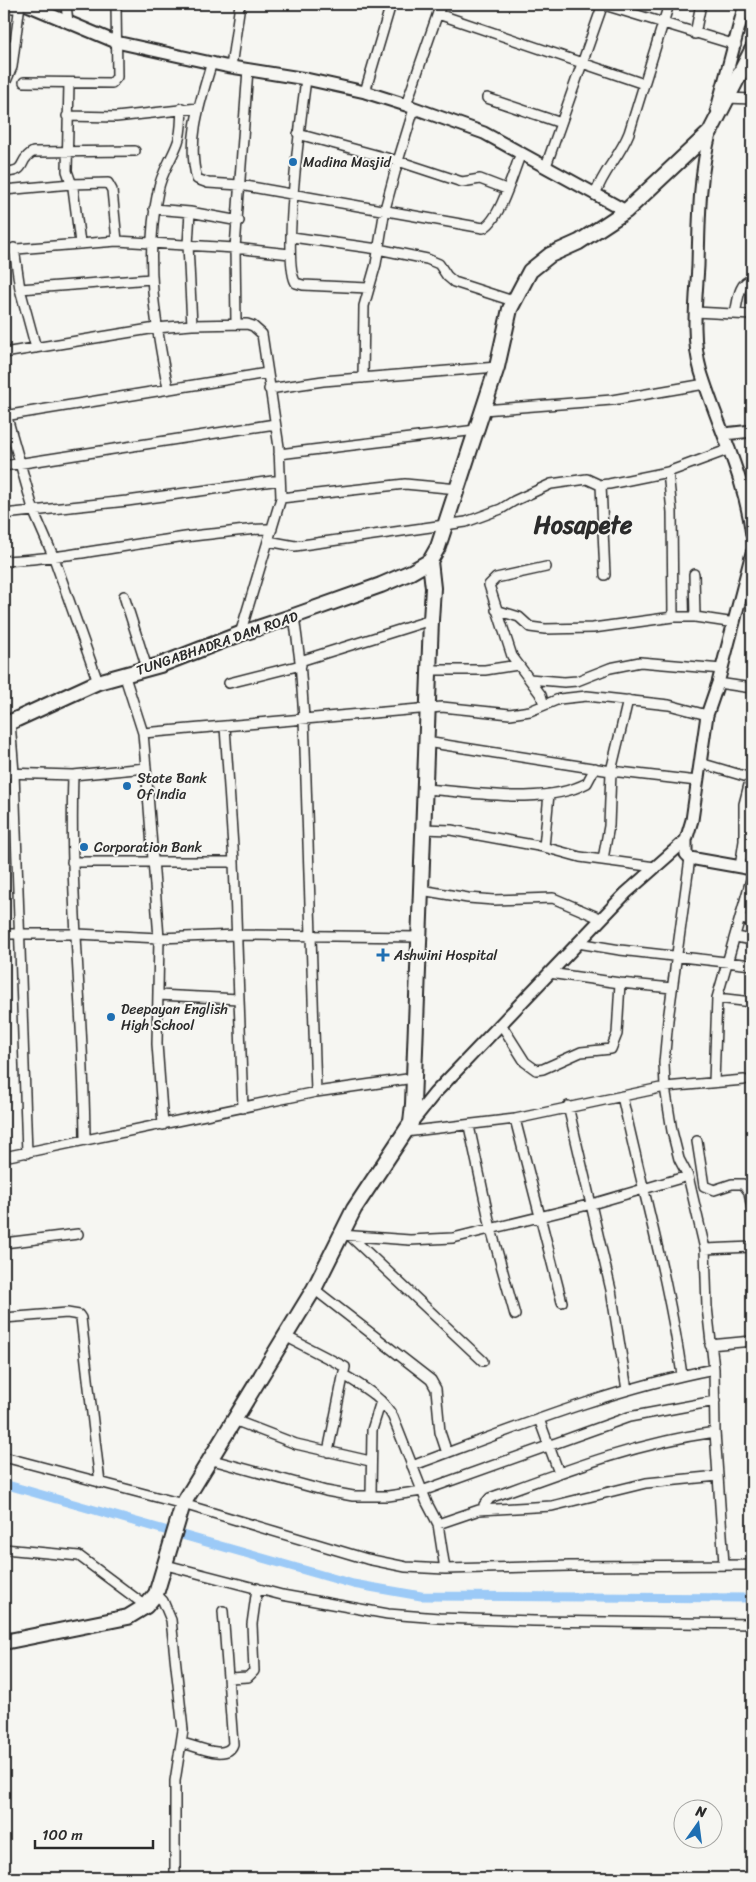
<svg xmlns="http://www.w3.org/2000/svg" width="756" height="1882" font-family="Sriracha,sans-serif">
  <style>
    .lines { fill: none; stroke-linecap: round; stroke-linejoin: round }
    .canal { stroke: #9ccaf7; stroke-width: 9 }
    .minor-casing { stroke: #2b2b2b; stroke-width: 12 }
    .tertiary-casing { stroke: #2b2b2b; stroke-width: 15 }
    .primary-casing { stroke: #2b2b2b; stroke-width: 18 }
    .minor { stroke: #f6f6f2; stroke-width: 9 }
    .tertiary { stroke: #f6f6f2; stroke-width: 11 }
    .primary { stroke: #f6f6f2; stroke-width: 14 }
    .poi-dot { fill: #1f6fb2; stroke: #f6f6f2; stroke-width: 2 }
    .labels { text-anchor: middle; stroke-width: 4; stroke-linejoin: round; paint-order: stroke }
    .poi-label { font-size: 14px; fill: #2b2b2b; stroke: #f6f6f2; text-anchor: start }
    .street-label { font-size: 14px; fill: #2b2b2b; stroke: #f6f6f2 }
    .town-label { font-size: 24px; font-weight: bold; fill: #2b2b2b; stroke: #f6f6f2 }
  </style>
  <rect width="100%" height="100%" fill="#f6f6f2"/>
  <filter id="ink" filterUnits="userSpaceOnUse"><feTurbulence type="fractalNoise" baseFrequency=".02" numOctaves="2"/><feDisplacementMap in="SourceGraphic" scale="10" xChannelSelector="R" yChannelSelector="G"/><feConvolveMatrix kernelMatrix="1 2 1 2 8 2 1 2 1" color-interpolation-filters="sRGB"/></filter>
  <g filter="url(#ink)">
    <g class="lines">
      <path class="canal" d="M4,1484L353,1584L421,1596L752,1598"/>
      <defs>
        <path id="minor" d="M66,4L68,23
          M601,4L736,45
          M4,8H19
          M438,14L644,84
          M695,34L701,4
          M4,45H15
          M212,62C201,99 186,141 197,179L208,183L240,185L483,228C500,221 514,170 521,153
          M231,67L240,4
          M306,79C302,110 281,263 296,283L303,285L368,288
          M24,82L112,83L117,77L116,4
          M69,83L67,171L73,188L80,243
          M4,86L12,67L20,4
          M365,92L391,4
          M487,98L561,123
          M727,98L752,99
          M406,105L441,4
          M67,116L116,117L198,108
          M298,134L398,161L462,182L480,179L506,189
          M546,166L603,4
          M4,172C29,172 17,160 33,152L135,151
          M4,190L71,184L108,183L112,190L117,241
          M595,195C604,169 619,158 629,133L669,4
          M154,209L190,212L239,221
          M190,212L188,245L192,325
          M292,237L378,249L427,259L439,264L447,276L454,282L513,301
          M14,248L20,289L36,348
          M4,250L117,241L235,248L290,254
          M20,289L151,279
          M695,312L752,315
          M735,314C738,302 738,282 752,280
          M236,323L235,248L248,69
          M4,353L156,328L192,325L247,324L253,326L262,334L279,447L281,498L240,634
          M363,378L364,306L376,264L385,209L398,161L414,109
          M168,388C155,323 144,257 158,191C161,173 172,159 178,142C182,132 181,119 182,108
          M269,389L323,381L497,367
          M4,407L34,512L54,558L98,682
          M483,410L612,400L705,384
          M4,416L267,373
          M279,454L476,430
          M4,466L275,424
          M668,472L672,512L673,617
          M601,485L605,575
          M281,498L405,484L458,489
          M4,514L127,501L280,480
          M268,541L295,546L466,522L501,509L514,501L551,484L587,479L600,485L609,484L668,472L730,449
          M4,561C73,558 142,541 211,534C232,532 251,528 272,529
          M694,574L695,617
          M124,596L147,668
          M496,610L519,617L530,627L545,629L593,628L673,617H695L735,623
          M294,616L300,661L304,718L316,1092
          M300,661L431,620
          M429,670H485L518,665
          M124,674L143,733L146,768L159,938L157,1044L163,1125
          M529,679L564,682L577,681L610,668L640,662L722,669
          M229,683L301,665
          M718,683L752,688
          M544,705L541,695L512,656L489,585L496,578L546,567
          M10,722L14,773L27,1153
          M225,727L234,862L243,1108
          M143,733L442,707L510,714L530,711L559,699L587,696L669,705L707,715
          M426,742L611,771L697,781
          M700,763L751,778
          M4,773L73,775
          M425,789C473,792 544,806 587,783L595,768
          M423,829L451,830L544,847L580,857L655,867
          M544,847L549,794
          M690,858L668,1020L664,1063L665,1087L672,1131L679,1159L688,1176L705,1249L707,1307L714,1369L715,1432L724,1564
          M603,859L609,826L611,771L628,700
          M72,862H234
          M740,867L744,841V804L752,773
          M421,890L468,898L494,900L553,898L602,919
          M741,919L752,921
          M4,934H77L159,938L237,935L419,937
          M736,937L752,940
          M578,943L620,950L752,965
          M549,973L620,983L672,988
          M158,995L239,999
          M717,998L752,1002
          M501,1024L525,1062L536,1070L543,1069L581,1052L611,1049L617,1034L620,983
          M714,1082L717,998L752,876
          M622,1096C642,1189 669,1281 682,1375
          M568,1106L611,1290L627,1390
          M515,1119L562,1302
          M469,1126L491,1229L515,1315
          M405,1132L515,1119L665,1087L744,1080
          M85,1139C84,1018 69,896 73,775L146,768
          M697,1141L704,1186L714,1190L732,1184H743L749,1192L752,1209
          M4,1157L316,1092L414,1078
          M341,1235L410,1240L453,1238L592,1204L688,1176
          M350,1236L483,1361
          M4,1243L78,1234
          M705,1249L752,1247
          M314,1289L431,1380L436,1389L440,1432L447,1453
          M4,1318L67,1313L79,1315L81,1318L100,1483
          M285,1336L345,1367L328,1452
          M710,1345L752,1341
          M344,1375C363,1387 382,1397 393,1417L427,1503L438,1524L445,1569
          M539,1419L559,1473
          M234,1420L296,1444L370,1461
          M4,1457L183,1504L367,1559L406,1567L445,1569L570,1566L752,1565
          M209,1459L326,1491L353,1496H388L422,1491L629,1417L715,1401
          M412,1466C512,1429 610,1389 714,1369
          M371,1494L372,1430L381,1401
          M484,1509V1505L490,1498C564,1471 636,1443 715,1432
          M438,1524L479,1510L552,1506L646,1483L718,1476
          M4,1549L79,1556L146,1606
          M166,1565L282,1595L388,1614L439,1618L534,1621L752,1624
          M156,1594L163,1601L171,1620L183,1730L175,1781V1878
          M229,1678L248,1677L254,1671L252,1624L257,1588
          M182,1743C194,1745 227,1762 233,1744L223,1611"/>
        <path id="tertiary" d="M25,4L116,42L225,66L306,79L365,92L406,105L484,133L626,211
          M717,109L745,4
          M711,130C699,174 699,220 698,266C696,300 691,338 701,372C718,427 745,477 752,535
          M724,434L752,431
          M686,840V854L690,858L752,869
          M411,1123L435,1093L626,893L686,840L692,820L707,715L718,683L752,553"/>
        <path id="primary" d="M4,725L98,682L160,665L240,634L294,616L381,585L411,572L430,561
          M4,1642L128,1617L146,1606L156,1594L183,1504L314,1289L354,1209L405,1132L411,1123L413,1104L431,620L433,588L430,561L438,547L497,367L510,309L530,271L550,255L579,242L626,211L710,132L752,50"/>
      </defs>
      <use href="#minor" class="minor-casing"/>
      <use href="#tertiary" class="tertiary-casing"/>
      <use href="#primary" class="primary-casing"/>
      <use href="#minor" class="minor"/>
      <use href="#tertiary" class="tertiary"/>
      <use href="#primary" class="primary"/>
    </g>
  </g>
  <g class="poi-dot">
    <circle cx="293" cy="162" r="5"/>
    <circle cx="127" cy="786" r="5"/>
    <circle cx="84" cy="847" r="5"/>
    <path d="M380.5 947.5h5v5h5v5h-5v5h-5v-5h-5v-5h5z"/>
    <circle cx="111" cy="1017" r="5"/>
  </g>
  <g class="labels">
    <g class="poi-label">
      <text x="303" y="167">Madina Masjid</text>
      <text x="137" y="783">State Bank<tspan x="137" dy="16">Of India</tspan></text>
      <text x="94" y="852">Corporation Bank</text>
      <text x="394" y="960">Ashwini Hospital</text>
      <text x="121" y="1014">Deepayan English<tspan x="121" dy="16">High School</tspan></text>
    </g>
    <g class="street-label">
      <text transform="translate(217 643) rotate(-19)" y="5">TUNGABHADRA DAM ROAD</text>
    </g>
    <g class="town-label">
      <text x="583" y="533">Hosapete</text>
    </g>
  </g>
  <rect width="756" height="1882" fill="none" stroke="#f6f6f2" stroke-width="20"/>
  <rect x="10" y="10" width="736" height="1862" fill="none" stroke="#2b2b2b" stroke-width="2" filter="url(#ink)"/>
  <g transform="translate(698 1824) rotate(14)"><circle r="24" fill="#f6f6f2" stroke="#a5a5a2"/>
  <path d="M0-4L9 19L0 12L-9 19Z" fill="#1f6fb2"/>
  <text y="-8" font-size="14" font-weight="bold" text-anchor="middle" fill="#2b2b2b">N</text>
  </g>
  <path d="M35 1840v8h118v-8" fill="none" stroke="#2b2b2b" stroke-width="2.5"/>
  <text x="42" y="1840" font-size="15" fill="#2b2b2b" stroke="#f6f6f2" stroke-width="4" paint-order="stroke">100 m</text>
</svg>
